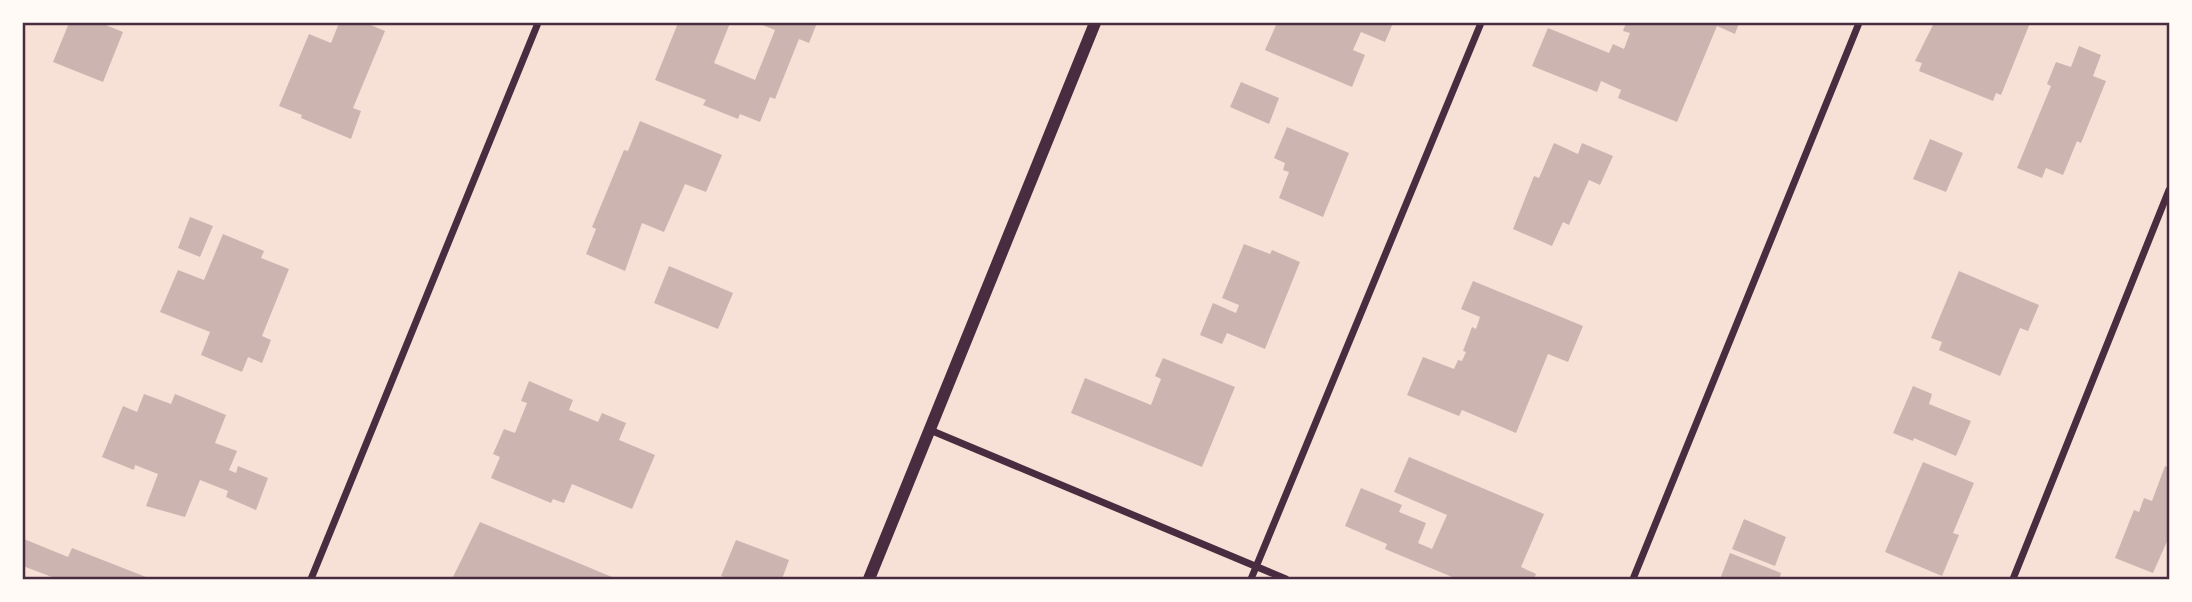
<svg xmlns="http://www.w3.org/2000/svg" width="2192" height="602" font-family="'Roboto Condensed',sans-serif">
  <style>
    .building { fill: #ccb4b1 }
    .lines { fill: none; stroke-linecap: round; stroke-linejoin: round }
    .minor { stroke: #4a2c40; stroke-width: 7 }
    .tertiary { stroke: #4a2c40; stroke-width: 12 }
    .neatline { fill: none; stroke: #4a2c40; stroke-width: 2.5 }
  </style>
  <rect width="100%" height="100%" fill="#f7e1d7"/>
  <path class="building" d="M69,23H101L123,32L103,82L53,62Z
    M339,23H366L385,31L353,108L361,111L351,139L301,118L302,115L279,106L309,34L331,43Z
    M678,23H730L714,63L755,80L775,30L758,23H817L809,43L799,39L775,99L770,97L760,122L740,114L738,119L703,105L706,100L655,80Z
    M1277,23H1393L1385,42L1361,32L1353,50L1365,55L1352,87L1265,50Z
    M1626,23H1739L1735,34L1717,26L1677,122L1618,98L1621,90L1601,81L1597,92L1532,66L1548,28L1609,53L1613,44L1624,49L1630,33L1623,31Z
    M1934,23H2030L2001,95L1996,93L1993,101L1919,71L1922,63L1915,61Z
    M2079,46L2101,55L2093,76L2106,81L2081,143L2077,141L2063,175L2046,168L2042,178L2017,168L2051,86L2047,84L2056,62L2071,67Z
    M1241,82L1279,98L1269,124L1230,107Z
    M640,121L722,155L706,192L685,184L664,232L642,223L625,271L586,254L596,229L592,227L624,150L628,151Z
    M1287,127L1349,153L1323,217L1279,198L1289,172L1283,170L1285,163L1274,158Z
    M1930,139L1963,153L1946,192L1913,179Z
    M1554,143L1578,154L1582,143L1613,156L1600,185L1589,180L1569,225L1563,222L1552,246L1513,229L1534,176L1539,178Z
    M190,217L213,226L200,257L178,248Z
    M223,234L264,251L261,258L289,269L262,336L271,340L262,363L248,357L242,372L201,355L210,332L160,312L178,270L204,280Z
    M1244,244L1270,254L1272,250L1300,262L1265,349L1227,333L1222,344L1200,335L1213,303L1236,313L1239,305L1222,298Z
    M669,266L733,293L718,329L654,303Z
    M1959,271L2039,305L2028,331L2020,328L2000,376L1939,350L1942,342L1931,338Z
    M1473,281L1583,326L1568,362L1548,354L1516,433L1462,410L1459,416L1407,395L1423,357L1454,369L1458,360L1462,361L1466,352L1463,351L1472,327L1476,329L1480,317L1461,309Z
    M1163,358L1235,387L1202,467L1071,413L1085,378L1151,405L1161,379L1155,376Z
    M529,381L573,400L569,410L598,422L602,413L626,423L619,440L655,455L632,509L572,484L564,503L553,499L551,503L491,478L500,457L493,454L504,429L515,433L527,403L521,401Z
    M1913,386L1932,394L1929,404L1971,421L1956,456L1914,438L1913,441L1893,433Z
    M144,394L171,404L175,394L226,415L215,443L237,451L229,470L236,473L238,466L268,478L256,510L226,497L228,491L200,480L185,517L146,506L158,474L135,465L134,470L102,457L123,406L137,412Z
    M1409,457L1544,514L1521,567L1536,574L1534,579H1457L1385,549L1387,544L1345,526L1361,488L1402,505L1399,512L1426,523L1418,543L1432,549L1447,515L1394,492Z
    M1923,462L1974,483L1953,533L1959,535L1942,576L1885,552Z
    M2165,466L2169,468V537L2153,573L2115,558L2134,510L2139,512L2144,498L2152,501Z
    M1744,519L1786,537L1775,566L1732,549Z
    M480,522L612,577L611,579H452Z
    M24,539L68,557L72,548L146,577L57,579L23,566Z
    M736,540L789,560L782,579H730L721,576Z
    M1730,553L1781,573L1779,579H1720Z"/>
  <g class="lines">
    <path class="minor" d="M930,430L1286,579
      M311,579L538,23
      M1251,579L1481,23
      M1633,579L1859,23
      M2013,579L2169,190"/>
    <path class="tertiary" d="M869,579L1095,23"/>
  </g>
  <rect width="2192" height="602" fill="none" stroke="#fffaf5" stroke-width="49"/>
  <rect x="24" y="24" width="2144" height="554" class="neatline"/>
</svg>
